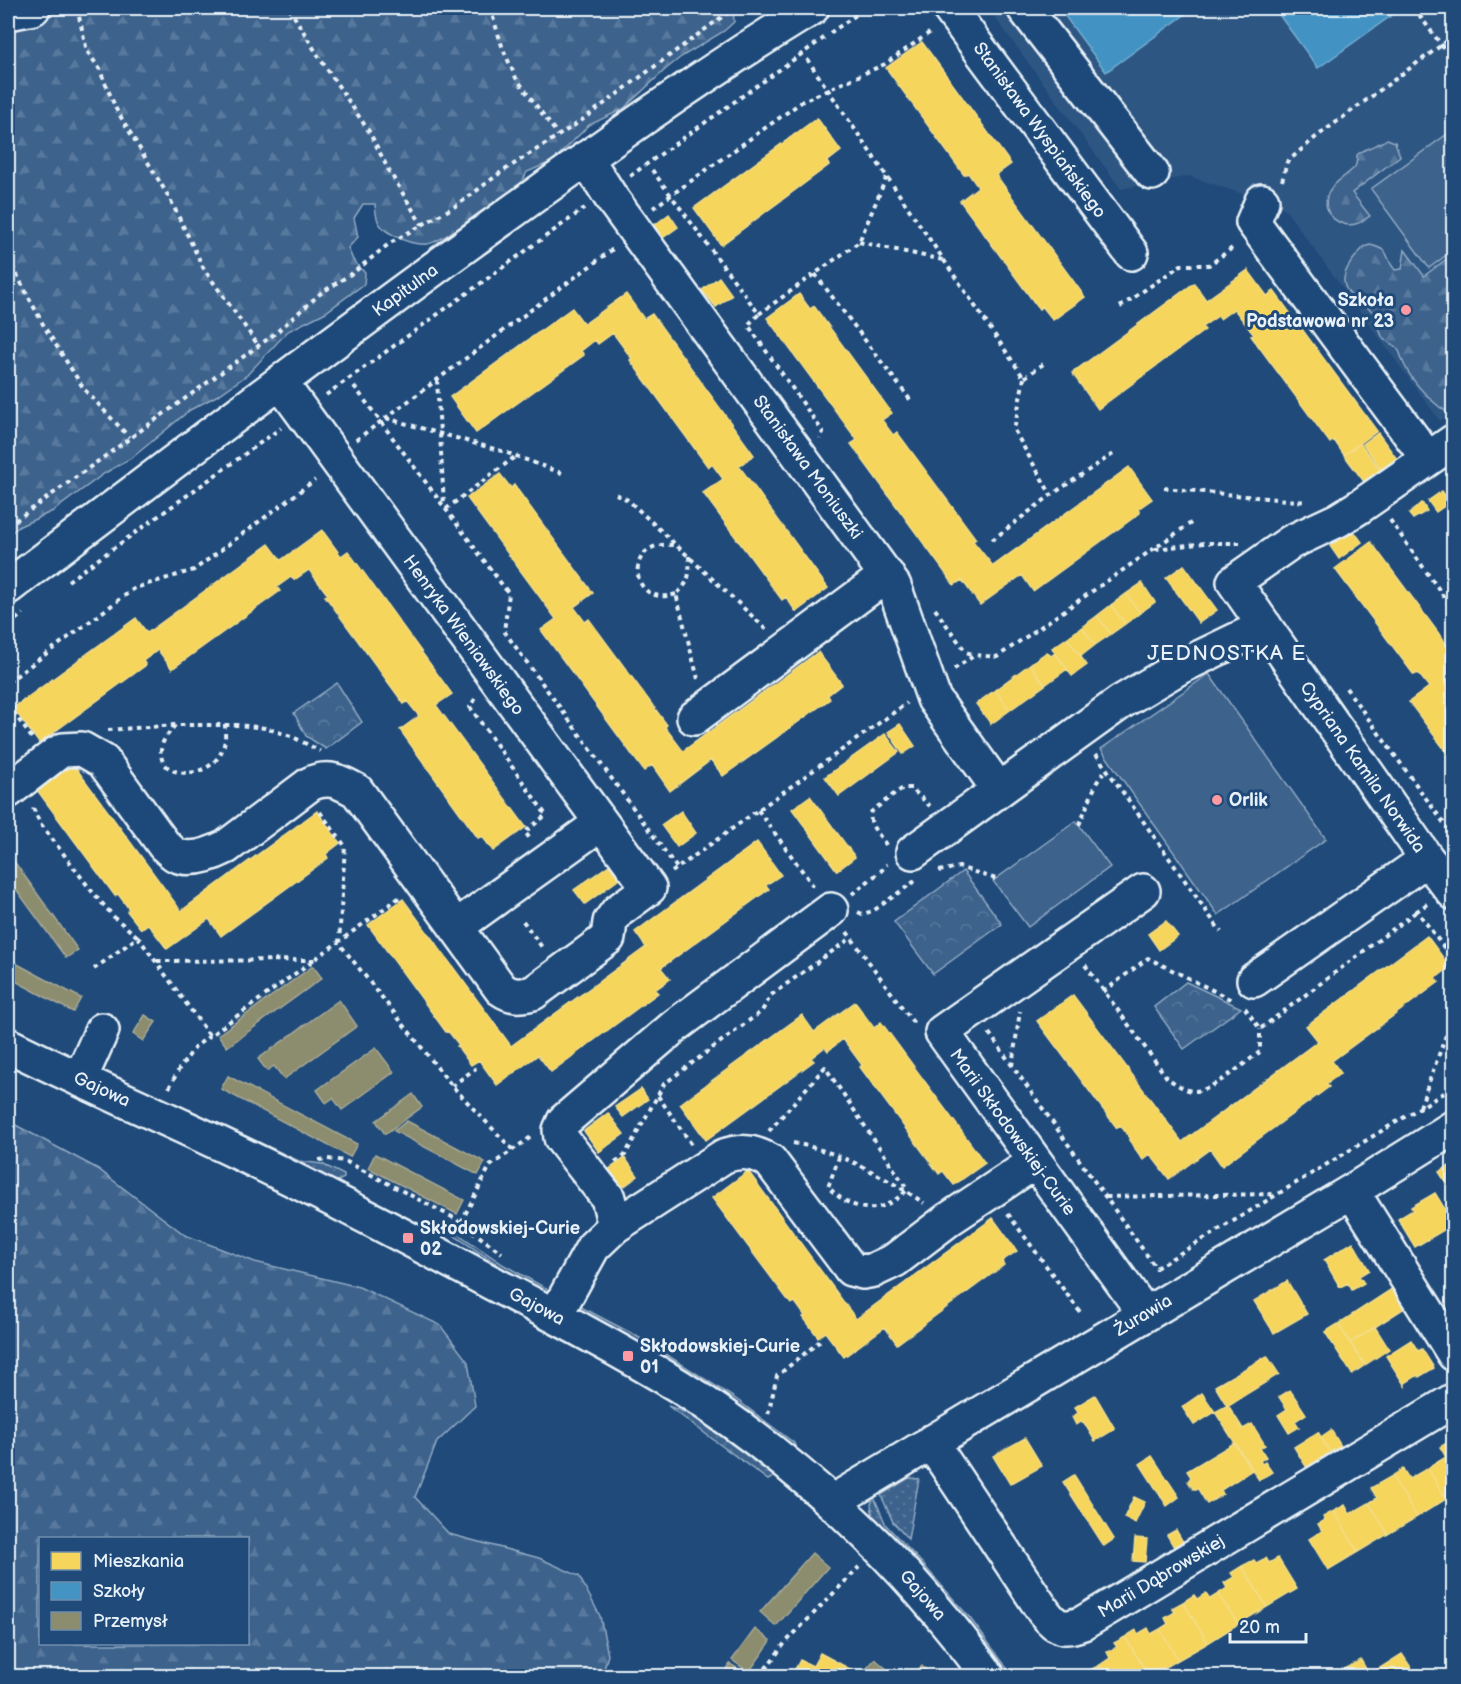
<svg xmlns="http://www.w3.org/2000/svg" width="1461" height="1684" font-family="'Balsamiq Sans',sans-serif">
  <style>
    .built { fill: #2e5683 }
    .grass { fill: url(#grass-dots); stroke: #92aac2; stroke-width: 1.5 }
    .forest { fill: url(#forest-firs); stroke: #92aac2; stroke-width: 1.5; fill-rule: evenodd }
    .park { fill: url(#park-crowns); stroke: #92aac2; stroke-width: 1.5 }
    .garden { fill: #3c628c; stroke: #92aac2; stroke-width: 1.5 }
    .homes { fill: #f6d55c; stroke: #f2dd8b; stroke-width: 1.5 }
    .schools { fill: #4393c3; stroke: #74afd3; stroke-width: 1.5 }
    .industry { fill: #8c8c6e; stroke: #a8aa97; stroke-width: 1.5 }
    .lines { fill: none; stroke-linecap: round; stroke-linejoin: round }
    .minor-casing { stroke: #e8f1f8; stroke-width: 38 }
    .path { stroke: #e8f1f8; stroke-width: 4; stroke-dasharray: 4.5 4.5; stroke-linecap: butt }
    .minor { stroke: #1f4a7a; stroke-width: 33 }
    .poi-dot { fill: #ff9aa2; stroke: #1f4a7a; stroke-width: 2 }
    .labels { text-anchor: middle; stroke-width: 6; stroke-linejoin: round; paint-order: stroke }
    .street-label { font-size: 18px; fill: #e8f1f8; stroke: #1f4a7a }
    .poi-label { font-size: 18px; font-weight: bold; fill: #e8f1f8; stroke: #1f4a7a; text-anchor: start }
    .quarter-label { font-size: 21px; letter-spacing: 1.5px; fill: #e8f1f8; stroke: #1f4a7a }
  </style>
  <defs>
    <pattern id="grass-dots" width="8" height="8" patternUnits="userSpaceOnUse" patternTransform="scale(1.5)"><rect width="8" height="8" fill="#3c628c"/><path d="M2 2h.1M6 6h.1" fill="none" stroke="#58799d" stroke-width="1.8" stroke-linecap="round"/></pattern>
    <pattern id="forest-firs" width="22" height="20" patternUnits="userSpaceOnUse" patternTransform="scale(1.5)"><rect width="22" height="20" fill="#3c628c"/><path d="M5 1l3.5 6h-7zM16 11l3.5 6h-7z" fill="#58799d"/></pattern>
    <pattern id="park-crowns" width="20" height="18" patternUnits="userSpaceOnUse" patternTransform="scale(1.5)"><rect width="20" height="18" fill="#3c628c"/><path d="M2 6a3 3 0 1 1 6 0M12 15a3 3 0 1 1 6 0" fill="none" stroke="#58799d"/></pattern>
  </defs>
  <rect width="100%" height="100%" fill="#1f4a7a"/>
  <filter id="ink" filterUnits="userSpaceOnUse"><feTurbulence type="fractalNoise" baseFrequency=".0167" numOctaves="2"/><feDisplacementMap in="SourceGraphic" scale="12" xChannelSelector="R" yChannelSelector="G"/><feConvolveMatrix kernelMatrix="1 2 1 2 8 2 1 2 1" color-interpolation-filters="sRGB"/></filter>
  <g filter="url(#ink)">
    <path class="built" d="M988,8H1453V411L1440,421L1284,208L1189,176L1121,189Z"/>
    <path class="grass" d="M190,1110L299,1161L322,1164L344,1175V1178L336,1182L318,1176L193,1115Z
      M457,1233L504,1265L551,1291L544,1292L536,1290L455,1236Z
      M579,1306L633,1334L691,1370L736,1399L794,1443L796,1449L793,1451L582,1313Z
      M668,1406L696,1416L776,1474L772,1478L768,1480Z
      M909,1478L919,1479L908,1539L893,1522L881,1495Z
      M874,1497L886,1525L921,1562L970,1618L1013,1676H1006L997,1663L873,1519L871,1504Z"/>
    <path class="forest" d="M91,8H733L734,22L724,31L681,57L666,69L623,109L589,125L553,161L527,172L522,182L512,190C494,201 444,242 427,244C417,245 403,241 395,236C379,228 376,222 375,204H363L354,218L358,237L348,248L353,260L365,273L364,284L326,312L288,331L247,375L220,394L190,410L133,457L105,473L53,511L20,526L8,535V21L32,15H58Z
      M1387,139L1395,142L1400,156L1352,193L1370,216C1361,222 1354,227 1344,224C1336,222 1329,216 1327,209C1322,187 1341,181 1354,168C1357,165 1357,160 1357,155C1364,148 1377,146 1387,139Z
      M1370,245C1394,251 1383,257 1395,270L1402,269L1405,250L1424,276L1453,254V416C1435,406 1413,384 1404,364C1401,358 1401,352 1396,347C1391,343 1386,343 1382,336C1378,329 1379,317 1372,311C1363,303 1346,297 1344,282C1343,269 1356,256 1364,247Z
      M8,1121L98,1169L185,1235L255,1262L359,1287L440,1325L468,1362L475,1406L437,1442L415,1497L449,1534L539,1558L579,1576L600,1616L608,1655L602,1676H8ZM40,1538H248V1644H40Z"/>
    <path class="park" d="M337,683L362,722L326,749L306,736L294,713Z
      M963,871L1002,924L933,974L894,922Z
      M1186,982L1241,1008L1184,1049L1154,1007Z"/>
    <path class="garden" d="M1453,130V250L1429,268L1371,189Z
      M1209,674L1326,839L1218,915L1101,749Z
      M1076,821L1110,867L1028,927L993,881Z"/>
    <path class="homes" d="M922,42L1011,164L996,175L1085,297L1053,320L1042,306L1039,309L960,201L978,187L968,173L964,175L886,68Z
      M817,118L841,151L827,162L829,165L721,245L694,208Z
      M669,214L678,227L660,240L651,228Z
      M1248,270L1267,296L1274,291L1377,431L1344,455L1334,440L1330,443L1251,336L1254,335L1234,309L1220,319L1218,316L1202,327L1205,330L1098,409L1072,373L1194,283L1206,300Z
      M719,277L732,295L716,307L702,290Z
      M626,294L644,319L652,314L754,455L739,466L828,588L796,612L786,597L782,600L703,493L723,479L712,464L708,467L630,360L632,359L613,333L598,344L595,340L581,351L584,355L476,433L450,397L572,308L584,324Z
      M799,294L810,309L814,306L892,413L882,420L893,435L897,432L976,539L973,541L993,566L1129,467L1152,499L1138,509L1140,513L1033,591L1022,575L980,605L962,580L954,585L851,444L857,440L767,318Z
      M1378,433L1397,459L1382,470L1363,444Z
      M1360,443L1381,471L1365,483L1344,455Z
      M500,474L511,488L514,485L593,593L574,607L585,622L589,619L667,725L665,727L683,751L818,652L842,684L828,695L830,699L723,776L711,760L670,791L652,765L644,771L541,630L556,619L467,498Z
      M1442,491L1450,502L1436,512L1428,501Z
      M1421,503L1423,504L1427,511L1413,519L1409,514Z
      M322,530L341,556L348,551L452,694L436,705L526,827L493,851L482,836L478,838L400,730L419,716L407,701L404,704L325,596L328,595L309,570L294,580L291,577L277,587L280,591L172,669L158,650L143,661L146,665L39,743L13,708L136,618L147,633L269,544L281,560Z
      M1353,530L1362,542L1339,559L1330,546Z
      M1371,542L1454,654V670L1445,676L1454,687V762L1409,702L1429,687L1418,673L1414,675L1335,569Z
      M1184,565L1217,610L1199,623L1166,578Z
      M1142,583L1155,602L1140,613L1126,594Z
      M1126,594L1140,613L1125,624L1111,605Z
      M1111,605L1125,624L1111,634L1097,616Z
      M1097,616L1111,634L1095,645L1082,627Z
      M1082,627L1095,645L1081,656L1067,638Z
      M1067,638L1087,665L1072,676L1052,648Z
      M1047,652L1051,656L1055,653L1067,669L1045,685L1030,664Z
      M1030,664L1045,685L1010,710L995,690Z
      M995,690L1010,710L991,724L976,704Z
      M900,724L915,746L903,754L888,732Z
      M885,734L899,752L839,796L825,777Z
      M73,764L181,911L317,811L340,843L326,854L328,858L221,936L209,919L167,949L148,924L141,929L127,911L129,909L118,894L115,896L37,790Z
      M810,796L855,857L837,871L792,809Z
      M681,811L696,833L677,847L661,825Z
      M757,842L781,875L766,885L769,889L661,968L670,979L655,990L658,993L551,1072L538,1055L497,1085L479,1060L471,1065L457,1046L459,1045L448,1031L446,1032L368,925L403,899L511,1046L646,947L635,932Z
      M616,860L626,874L585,904L574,890Z
      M1166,921L1178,936L1159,950L1148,934Z
      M1427,936L1450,967L1436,978L1439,982L1332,1061L1341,1073L1326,1084L1329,1087L1222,1166L1210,1149L1169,1179L1150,1154L1143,1160L1129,1140L1131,1139L1120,1125L1117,1128L1037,1021L1073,995L1182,1142L1318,1041L1306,1026Z
      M855,1002L874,1028L881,1022L985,1163L954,1185L943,1171L939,1174L860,1067L862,1065L843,1039L828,1051L825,1047L811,1058L814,1061L706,1140L680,1104L802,1015L814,1032Z
      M641,1089L648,1099L623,1117L615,1107Z
      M608,1113L624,1134L599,1152L584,1131Z
      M625,1158L638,1176L622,1188L608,1170Z
      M1449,1166L1454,1173V1184L1449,1187L1439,1172Z
      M748,1171L856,1319L993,1218L1017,1251L1002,1261L1004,1265L897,1344L885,1327L844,1357L825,1332L818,1337L803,1317L805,1316L795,1302L791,1304L712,1198Z
      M1435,1193L1454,1224L1415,1247L1398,1219L1413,1210L1411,1207Z
      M1353,1242L1369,1270L1359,1276L1364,1283L1352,1290L1348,1283L1340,1287L1324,1260Z
      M1287,1281L1307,1314L1274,1333L1254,1301Z
      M1401,1283L1414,1302L1350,1343L1338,1324Z
      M1338,1324L1365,1365L1352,1374L1325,1332Z
      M1375,1327L1389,1349L1365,1365L1350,1343Z
      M1411,1340L1418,1351L1422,1349L1434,1368L1419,1377L1418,1375L1405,1383V1386L1386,1356Z
      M1267,1356L1279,1374L1227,1406L1215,1386Z
      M1290,1390L1306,1414L1295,1421L1299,1427L1289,1433L1278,1415L1287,1409L1279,1397Z
      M1202,1393L1215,1412L1194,1425L1182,1407Z
      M1095,1395L1115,1429L1095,1441L1083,1421L1076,1425L1072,1417L1078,1413L1075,1407Z
      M1228,1405L1243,1429L1252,1424L1265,1445L1260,1448L1266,1457L1260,1461L1262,1464L1265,1462L1272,1472L1259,1480L1215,1412Z
      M1331,1430L1341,1446L1330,1452L1321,1437Z
      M1318,1432L1330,1452L1307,1468L1294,1447Z
      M1025,1438L1042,1466L1010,1484L993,1456Z
      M1450,1441L1454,1446V1495L1446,1499L1428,1468L1446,1457L1440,1447Z
      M1234,1443L1252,1470L1221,1490L1223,1494L1207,1504L1198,1489H1193L1188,1481L1191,1477L1187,1471Z
      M1152,1456L1179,1497L1167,1506L1140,1464Z
      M1428,1468L1446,1499L1417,1517L1392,1476L1403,1469L1409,1479Z
      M1074,1475L1114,1539L1104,1546L1063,1482Z
      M1392,1476L1417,1517L1388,1534L1369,1503L1377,1498L1371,1488Z
      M1134,1497L1145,1502L1135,1523L1124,1518Z
      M1369,1503L1388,1534L1358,1552L1334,1511L1345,1505L1350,1514Z
      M1334,1511L1358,1552L1328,1570L1309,1539L1322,1531L1318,1524L1325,1520L1323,1517Z
      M1176,1530L1183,1542L1174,1547L1167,1535Z
      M1135,1538L1147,1539L1145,1562L1133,1561Z
      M1266,1558L1269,1563L1278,1558L1297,1589L1267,1607L1242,1566L1254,1560L1256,1563Z
      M1242,1566L1267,1607L1238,1624L1218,1594L1227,1588L1224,1583L1234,1577L1231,1573Z
      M1206,1593L1210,1599L1218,1594L1238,1624L1208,1643L1183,1602L1194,1595L1197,1599Z
      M1183,1602L1208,1643L1178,1660L1160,1629L1168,1624L1165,1618L1175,1612L1172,1608Z
      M1148,1628L1151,1634L1160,1629L1178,1660L1151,1676H1149L1125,1637L1136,1630L1138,1634Z
      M1125,1637L1149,1676H1107L1100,1665L1110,1658L1107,1652L1117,1647L1114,1643Z
      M820,1653L852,1670L849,1676L792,1675L800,1660L813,1666Z
      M1402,1654L1412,1669L1401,1676H1374L1372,1673Z
      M1361,1660L1370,1676H1331Z
      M1100,1665L1107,1676H1080L1094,1668Z"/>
    <path class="schools" d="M1059,8H1194L1106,72Z
      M1274,8H1402L1318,68Z"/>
    <path class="industry" d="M8,853L78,950L66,958L8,878Z
      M8,959L81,998L73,1012L8,977Z
      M313,966L322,978L227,1047L218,1035Z
      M339,1000L357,1026L284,1079L274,1066L267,1071L258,1059Z
      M145,1015L156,1022L143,1041L133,1034Z
      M376,1048L394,1072L342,1110L333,1098L326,1103L317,1090Z
      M228,1076L357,1144L350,1157L221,1089Z
      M413,1094L422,1107L385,1134L376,1121Z
      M407,1121L485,1162L478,1175L394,1131Z
      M375,1154L464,1200L457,1214L368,1168Z
      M812,1553L828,1567L776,1626L760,1612Z
      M755,1629L771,1641L749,1672L732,1660Z
      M875,1659L895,1676H860Z
      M730,1664L748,1675L746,1676H722Z
      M922,1666L932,1676H911Z"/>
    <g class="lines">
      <defs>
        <path id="minor" d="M949,8L1131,253
          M1024,8L1152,173
          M8,13L33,8
          M586,158L612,199L894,586L934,699L999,790
          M1262,201L1253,222L1428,459
          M1454,441L1359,507L1338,520L1291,542L1234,582L1427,859L1454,893
          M8,587C168,466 328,345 491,227C596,151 701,75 812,8
          M694,718L887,575
          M8,791L56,754L63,750L82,749L103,761L164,845C168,848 172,853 176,855C192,862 212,854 226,847L310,784C328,775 341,782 357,791L501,989C512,997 520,996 533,993L608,938L610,922L618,911L649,888L280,382
          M913,852L1121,702L1178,668L1265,626
          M1143,891L942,1032L1145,1314
          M456,927L601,823
          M1254,980L1427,859
          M8,1045C84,1083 162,1116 239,1153C324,1194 408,1238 492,1283C555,1316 618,1349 679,1386C799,1462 905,1561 988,1676
          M80,1079L102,1030
          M1352,1191L1454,1354
          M615,1226L724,1156C742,1150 754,1152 770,1161L851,1269L863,1272L874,1270L895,1260L949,1219L1035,1162
          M555,1316L593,1247L615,1226L608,1198L561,1138L560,1130L564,1121L675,1026L831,910
          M931,1442L1044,1612C1057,1629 1063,1630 1083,1623L1454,1400
          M832,1502L1352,1191L1454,1127"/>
      </defs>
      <use href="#minor" class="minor-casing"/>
      <path class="path" d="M77,8L87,51L99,68L116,109L170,199L204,269L258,345
        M289,8L319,57L370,133L388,169L422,225
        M490,8L503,49L516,78L558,135
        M1414,8L1454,62
        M830,33L866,8
        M807,59L1024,378L1046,362
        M652,170L759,314L748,325L823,432L820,439
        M630,176L824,38
        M1282,181L1287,162L1316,137L1454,36
        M653,208L803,101L885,64L932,31
        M859,242L943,260
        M8,258L45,328L84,389L129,437
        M815,274L911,401
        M1120,307L1181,265H1209L1235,246
        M759,314L859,242L887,176
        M1024,378L1014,430L1051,495
        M437,380L444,505
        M354,386L509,594L504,631L677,868
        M326,395L585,208
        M386,418L505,452L564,474
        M356,440L613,249
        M1164,488L1307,502
        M616,494L628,500L767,630
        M446,509L516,456
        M1390,520L1454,611
        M8,526L272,336L321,293L354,272L390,243L459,204L500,173L578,123L734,8
        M992,540L1051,495L1113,454
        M1155,549L1205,543H1240
        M689,556C690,573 690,583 676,594L698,679
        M68,581L281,428
        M676,594C627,610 622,534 678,546
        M935,609L966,652L975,655
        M8,625L23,614
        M954,669L975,655L997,657L1191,523
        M8,682L135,588L194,570L315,480
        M1346,688L1454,837
        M475,699L470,707L546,815L525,832L530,839
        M8,705L32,738
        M175,725C170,732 164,738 162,745C152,780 211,783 223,748C226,740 225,732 225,724
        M108,730L175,725H237L265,728L291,736L320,751
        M1096,754L1221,932
        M33,808L40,823L94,894L115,918L138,937
        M758,810L814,887
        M320,812L345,846L339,943L452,1086L513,1150
        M1079,825L1097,782L1106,769
        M886,845C880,834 868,827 871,812L894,794L903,788H911L930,806
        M939,871L959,867L996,879
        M672,872L907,703
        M852,894L881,871L887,864
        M1427,904L1417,911L1454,961
        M858,912L862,914L873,911L915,881
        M523,921L544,950
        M847,932L915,1025
        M157,961L315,960
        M1085,965L1168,1079C1177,1084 1185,1091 1194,1091C1212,1092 1245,1062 1260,1052V1029
        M94,969L138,937L209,1035
        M1103,992L1148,958L1232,1000
        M1245,1008L1260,1029L1417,911
        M989,1033L1156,1268L1454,1087
        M1012,1066L1020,1011
        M452,1086L476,1068
        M169,1088L179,1069L196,1046L400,897
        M658,1096L692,1145
        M1420,1107L1454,1013
        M769,1131L825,1067L906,1187V1191C879,1217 853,1212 828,1187L839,1157
        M793,1143C840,1151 885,1177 924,1203
        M319,1160L327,1159L345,1161L454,1218L502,1253
        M615,1162L625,1155L664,1084L762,1011L771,995L851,938
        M1106,1197L1275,1194
        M1008,1214L1080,1312
        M457,1230L490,1166L531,1137
        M768,1414L777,1376L820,1341
        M760,1676L785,1643L859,1567"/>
      <use href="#minor" class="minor"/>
    </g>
  </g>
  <g class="poi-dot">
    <circle cx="1406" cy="310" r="6"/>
    <circle cx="1217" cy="800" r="6"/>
    <rect x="402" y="1232" width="12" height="12" rx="3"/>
    <rect x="622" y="1350" width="12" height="12" rx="3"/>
  </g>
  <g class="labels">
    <g class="street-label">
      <text transform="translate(1040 130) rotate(54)" y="6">Stanisława Wyspiańskiego</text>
      <text transform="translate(405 290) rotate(-36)" y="6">Kapitulna</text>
      <text transform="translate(808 467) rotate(54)" y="6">Stanisława Moniuszki</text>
      <text transform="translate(464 635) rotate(54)" y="6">Henryka Wieniawskiego</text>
      <text transform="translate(1363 767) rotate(55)" y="6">Cypriana Kamila Norwida</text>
      <text transform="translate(102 1089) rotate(25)" y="6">Gajowa</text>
      <text transform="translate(1013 1132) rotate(54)" y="6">Marii Skłodowskiej-Curie</text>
      <text transform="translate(537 1306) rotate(28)" y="6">Gajowa</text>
      <text transform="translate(1143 1315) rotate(-31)" y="6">Żurawia</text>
      <text transform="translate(1161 1576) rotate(-31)" y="6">Marii Dąbrowskiej</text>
      <text transform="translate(923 1595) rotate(49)" y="6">Gajowa</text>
    </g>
    <g class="poi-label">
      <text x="1394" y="306" text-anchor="end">Szkoła<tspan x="1394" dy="21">Podstawowa nr 23</tspan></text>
      <text x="1229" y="806">Orlik</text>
      <text x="420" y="1234">Skłodowskiej-Curie<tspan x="420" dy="21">02</tspan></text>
      <text x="640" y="1352">Skłodowskiej-Curie<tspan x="640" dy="21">01</tspan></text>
    </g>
    <g class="quarter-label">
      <text x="1227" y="660">JEDNOSTKA E</text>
    </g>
  </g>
  <rect width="1461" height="1684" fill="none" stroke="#1f4a7a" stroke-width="30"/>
  <rect x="15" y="15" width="1431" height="1654" fill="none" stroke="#e8f1f8" stroke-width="2" filter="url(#ink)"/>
  <rect x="39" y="1537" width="210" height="108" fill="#1f4a7a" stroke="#6f8dac" stroke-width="1.5"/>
  <rect x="51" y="1552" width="30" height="18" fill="#f6d55c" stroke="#6f8dac" stroke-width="1.5"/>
  <text x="93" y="1567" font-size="18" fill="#e8f1f8">Mieszkania</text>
  <rect x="51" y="1582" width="30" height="18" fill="#4393c3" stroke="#6f8dac" stroke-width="1.5"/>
  <text x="93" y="1597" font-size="18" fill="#e8f1f8">Szkoły</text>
  <rect x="51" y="1612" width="30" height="18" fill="#8c8c6e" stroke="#6f8dac" stroke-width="1.5"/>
  <text x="93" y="1627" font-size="18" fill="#e8f1f8">Przemysł</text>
  <path d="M1230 1633v9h76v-9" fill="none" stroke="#e8f1f8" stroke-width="3"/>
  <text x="1239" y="1633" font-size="18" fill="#e8f1f8" stroke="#1f4a7a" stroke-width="4.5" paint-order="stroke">20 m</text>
</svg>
